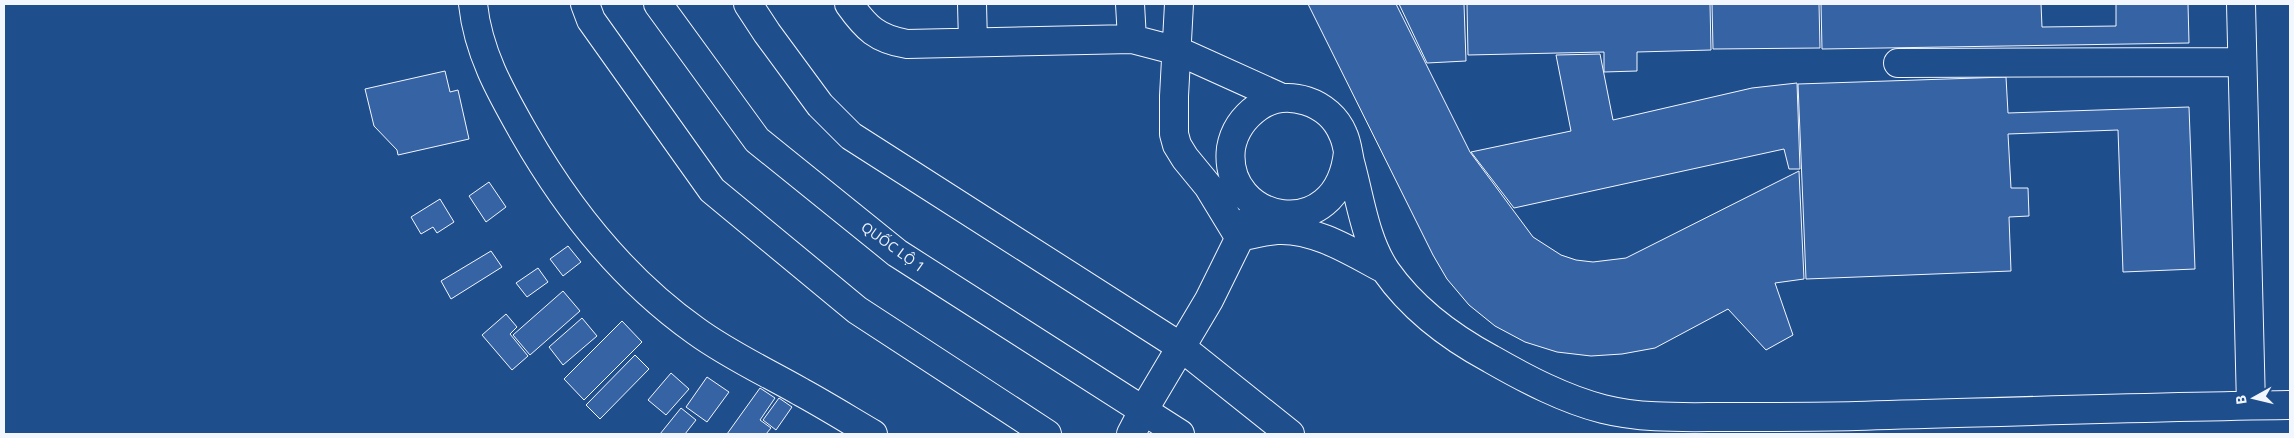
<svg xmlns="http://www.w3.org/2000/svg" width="2294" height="438" font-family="'Open Sans',sans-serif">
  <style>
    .building { fill: #3563a3; stroke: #f2f6ff }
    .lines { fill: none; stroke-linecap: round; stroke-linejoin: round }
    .minor-casing { stroke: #f2f6ff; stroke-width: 30 }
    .highway-casing { stroke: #f2f6ff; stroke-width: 30 }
    .minor { stroke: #1f4e8c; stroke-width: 28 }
    .highway { stroke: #1f4e8c; stroke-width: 28 }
    .labels { text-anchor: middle; stroke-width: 4; stroke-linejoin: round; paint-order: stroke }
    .street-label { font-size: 14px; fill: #f2f6ff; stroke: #1f4e8c }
  </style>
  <rect width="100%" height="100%" fill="#1f4e8c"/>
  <path class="building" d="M1308,4H1396L1470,152L1533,237L1561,255L1576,260L1593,262L1626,258L1799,171L1804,279L1775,283L1793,335L1766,350L1728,309L1655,348L1622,354L1591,356L1557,352L1525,342L1495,326L1469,305L1447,279L1433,255Z
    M1399,4H1464L1466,61L1427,63Z
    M1467,4H1710L1711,50L1637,52V71L1604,72V52L1468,55Z
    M1712,4H1819L1820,48L1713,49Z
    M1821,4H2041L2042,27L2116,26V4H2188L2189,43L1822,49Z
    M1600,54L1613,120L1752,88L1797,83L1800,169H1789L1784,149L1514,208L1471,152L1571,131L1556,55Z
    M445,71L450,92L458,90L469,139L398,155L397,150L374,126L365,89Z
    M2006,77L2008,113L2189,107L2195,269L2123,272L2118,130L2008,134L2011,188H2028L2029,216L2009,217L2011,271L1806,279L1798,84Z
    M489,182L506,207L486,222L469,196Z
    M440,199L454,222L437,233L433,227L421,234L411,217Z
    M568,246L581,262L563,276L550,259Z
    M491,251L502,267L451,299L441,281Z
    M538,268L548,282L527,297L516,283Z
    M563,291L580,311L530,355L513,335Z
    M506,314L517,327L510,334L528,356L512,370L482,335Z
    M582,318L597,336L563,365L549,347Z
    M622,321L642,342L584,400L564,379Z
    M635,355L649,369L600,419L586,405Z
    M671,373L689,389L666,415L648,400Z
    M707,377L729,392L707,422L686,407Z
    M760,388L775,398L760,420L771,428L766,434H727Z
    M779,398L792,407L776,430L763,420Z
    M681,408L696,420L685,434H660Z"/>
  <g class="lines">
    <defs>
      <path id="minor" d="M473,4C478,52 500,91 524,133C567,208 624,280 696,331C729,355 766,372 801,392C825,405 849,420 873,434
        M748,4L767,33L820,105L851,136L1181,347L1290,434
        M849,4C866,28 877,39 907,44L1132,39L1178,51L1282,98
        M972,4L973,42
        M1130,4L1132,39
        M1179,4L1174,96V134L1177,145L1185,158L1208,186L1239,237C1252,234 1264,231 1277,230C1315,228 1352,252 1384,269
        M2241,4L2251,405
        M1898,63L2242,62
        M1348,152C1338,248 1222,223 1231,148C1234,131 1244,117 1258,107C1287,87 1330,102 1343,134C1347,142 1348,153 1350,162C1360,198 1365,240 1386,271C1412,308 1452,338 1491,359C1526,379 1564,399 1603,409C1643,419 1685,417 1726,417C1769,417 1813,417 1856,416C2001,412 2145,407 2290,405
        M1143,411L1209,300L1248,221"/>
      <path id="highway" d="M585,4L591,20L712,190L857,310L1047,434
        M658,4L757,140L897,253L1180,434
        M1131,434L1143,411"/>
    </defs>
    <use href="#minor" class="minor-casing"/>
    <use href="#highway" class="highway-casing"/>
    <use href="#minor" class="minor"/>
    <use href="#highway" class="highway"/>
  </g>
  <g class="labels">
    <g class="street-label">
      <text transform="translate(893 247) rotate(36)" y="5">QUỐC LỘ 1</text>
    </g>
  </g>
  <rect width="2294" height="438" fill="none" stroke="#f2f6ff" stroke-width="10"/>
  <g transform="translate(2254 398) rotate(262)" stroke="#1f4e8c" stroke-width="4" paint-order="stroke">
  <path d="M0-4L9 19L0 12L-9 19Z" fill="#f2f6ff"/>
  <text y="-8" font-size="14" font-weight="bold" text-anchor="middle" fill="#f2f6ff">B</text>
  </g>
</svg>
